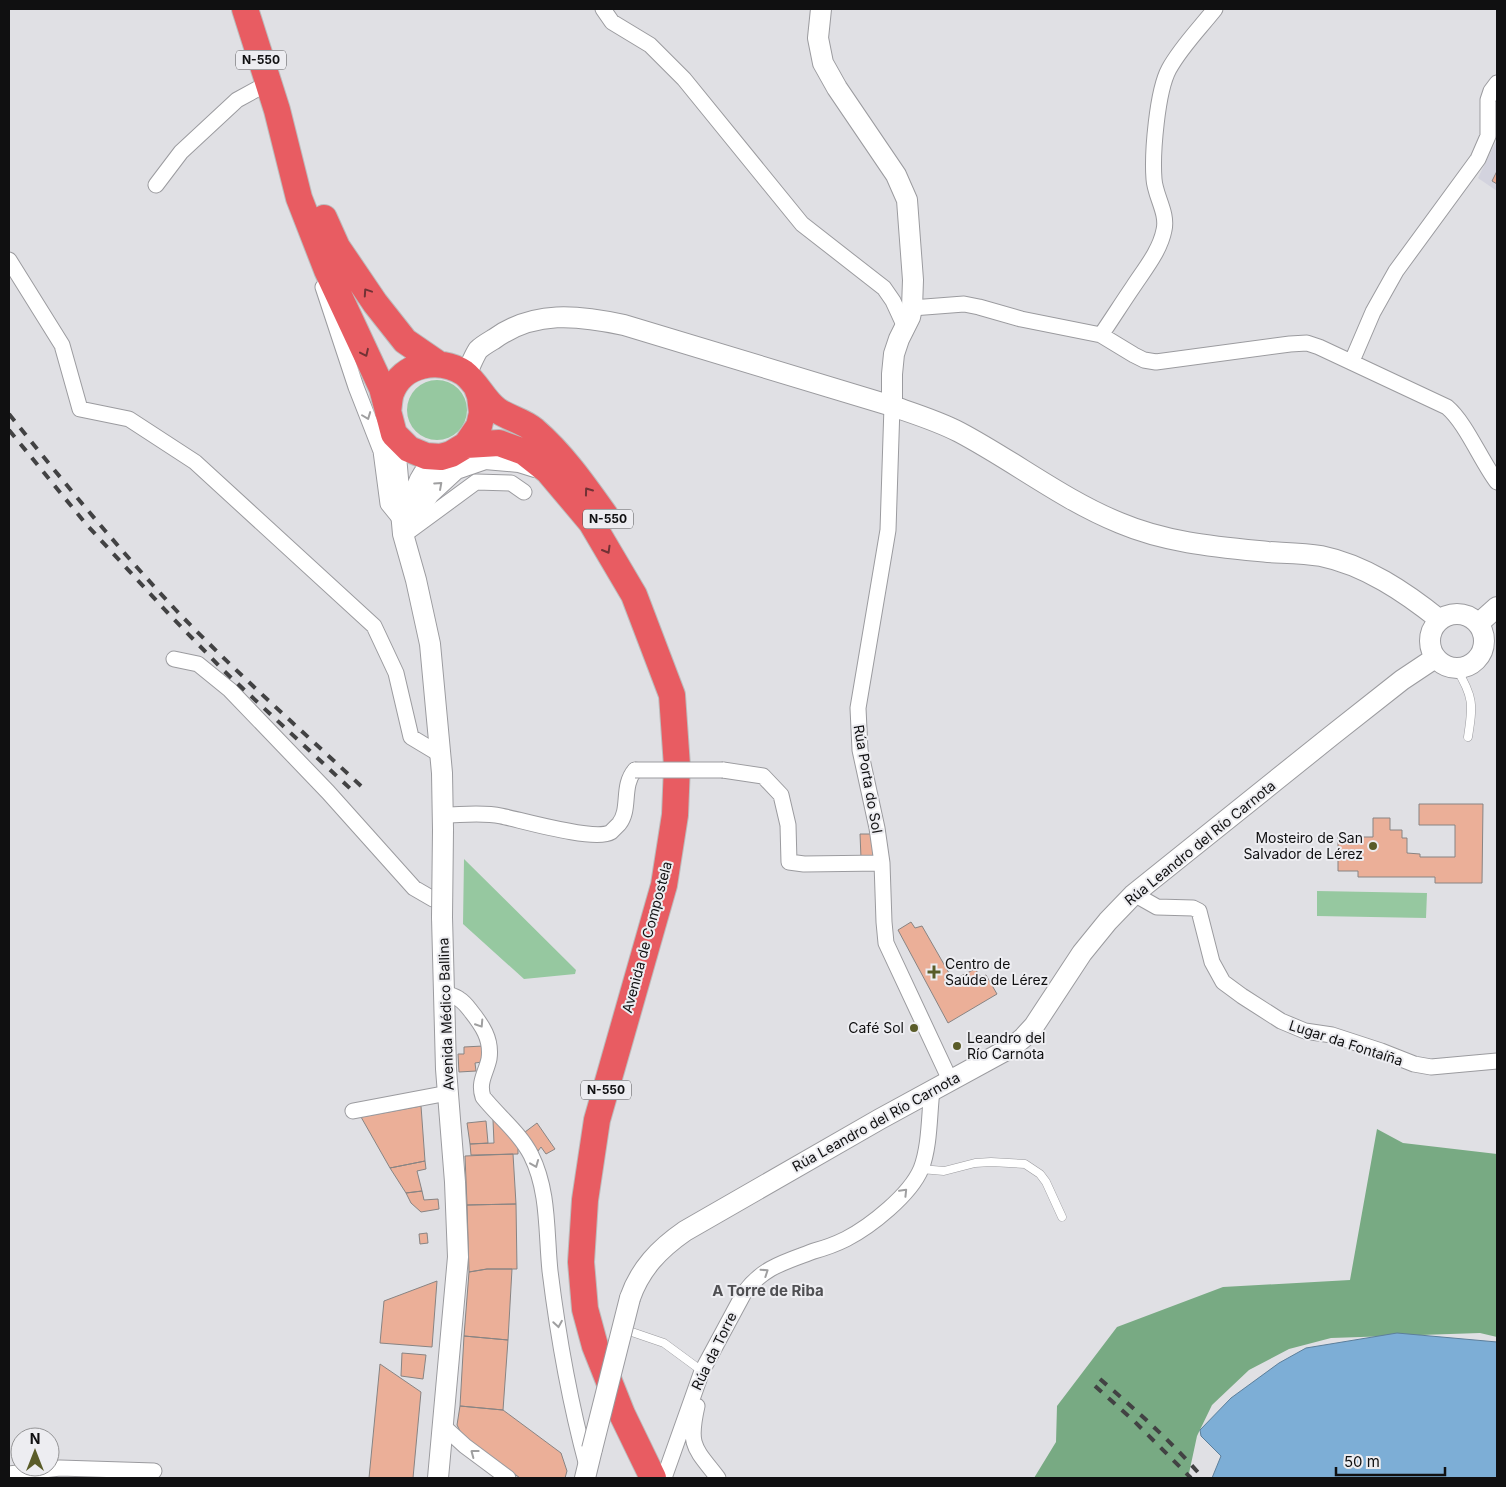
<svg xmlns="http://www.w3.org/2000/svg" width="1506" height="1487" font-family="Inter,sans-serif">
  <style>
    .built { fill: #d3d3de }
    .green { fill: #96c8a0 }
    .forest { fill: #78aa83 }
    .water { fill: #7daed6; stroke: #5c7f9b }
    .building { fill: #ebaf98; stroke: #888483 }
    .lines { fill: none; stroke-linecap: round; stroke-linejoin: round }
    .lane-casing { stroke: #9b9b9f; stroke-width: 9 }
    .street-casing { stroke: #9b9b9f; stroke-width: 17 }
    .secondary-casing { stroke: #9b9b9f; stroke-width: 22 }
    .highway-casing { stroke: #bcbcbc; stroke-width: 28 }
    .lane { stroke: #fff; stroke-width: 8 }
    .street { stroke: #fff; stroke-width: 15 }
    .secondary { stroke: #fff; stroke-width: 20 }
    .highway { stroke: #e85c62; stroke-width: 26 }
    .rail { stroke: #424243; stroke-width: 4; stroke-dasharray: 9 9; stroke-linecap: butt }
    .street-bridge-casing { stroke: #9b9b9f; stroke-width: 17; stroke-linecap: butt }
    .secondary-bridge-casing { stroke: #9b9b9f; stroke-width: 22; stroke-linecap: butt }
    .street-bridge { stroke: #fff; stroke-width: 15 }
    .secondary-bridge { stroke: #fff; stroke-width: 20 }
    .oneway { stroke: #713235 }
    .oneway2 { stroke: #9f9fa0 }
    .poi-dot { fill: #5a5c29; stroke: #ededf1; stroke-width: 2 }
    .labels { text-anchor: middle; stroke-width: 4; stroke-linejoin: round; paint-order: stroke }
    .shield { fill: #ededf1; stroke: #525254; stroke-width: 1 }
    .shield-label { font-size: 12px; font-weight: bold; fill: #101011 }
    .street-label { font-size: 14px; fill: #101011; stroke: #ededf1 }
    .poi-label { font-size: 14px; fill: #101011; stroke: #ededf1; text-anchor: end }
    .neighbourhood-label { font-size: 15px; font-weight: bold; fill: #4f4f52; stroke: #ededf1 }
  </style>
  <rect width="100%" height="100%" fill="#e0e0e4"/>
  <path class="built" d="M1497,139V191L1478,178Z"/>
  <path class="green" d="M407 410a30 30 0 1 1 60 0a30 30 0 1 1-60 0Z
    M464,859L576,970L575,974L524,979L463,924Z
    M1317,891L1427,893L1426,918L1317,916Z"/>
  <path class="forest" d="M1377,1129L1403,1143L1497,1154V1337L1480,1333L1331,1338L1289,1349L1249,1370L1212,1405L1197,1436L1188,1478H1034L1056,1442L1057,1406L1117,1327L1223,1287L1350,1280Z"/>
  <path class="water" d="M1397,1333L1497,1342V1478H1212L1221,1456L1201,1436L1200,1430L1231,1398L1279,1363L1306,1348Z"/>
  <path class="building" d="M1497,171V184L1492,181Z
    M1419,804H1483L1482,883H1435V877H1358V871H1338V837H1373V818H1390V830H1402V838H1407V853L1420,854V857H1455V825H1419Z
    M860,834H872L873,857L861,858Z
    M911,922L915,928L922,926L953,980L975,969L981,977L986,975L997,994L948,1023L898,930Z
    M483,1046L482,1062L475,1063L476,1071L459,1072L458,1054H464V1047Z
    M421,1106L425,1161L390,1168L361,1117Z
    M493,1120H500L518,1141V1154L471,1155L470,1144L494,1143Z
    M486,1121L488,1143L470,1144L467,1123Z
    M537,1123L555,1149L546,1154L541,1147L538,1151L525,1132Z
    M513,1154L516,1204L467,1205L465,1156Z
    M425,1161L426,1169L417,1171L422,1191L406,1193L390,1168Z
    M422,1191L424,1200L438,1199L439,1209L421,1212L411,1203L406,1193Z
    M516,1204L517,1269H487L469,1272L467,1205Z
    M427,1233L428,1243L420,1244L419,1234Z
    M487,1269H512L508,1340L464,1336L469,1272Z
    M437,1281L432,1347L380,1343L384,1301Z
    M464,1336L508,1340L503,1410L460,1406Z
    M402,1353L426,1355L423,1379L401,1376Z
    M380,1364L421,1392L413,1478H369Z
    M460,1406L503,1410L561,1453L567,1471L565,1478H520L462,1435L457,1425Z"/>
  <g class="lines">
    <defs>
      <path id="lane" d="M1456,668C1474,697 1473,705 1468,737
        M921,1169L944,1171L975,1163L991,1162L1025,1164L1040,1174L1046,1182L1062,1217
        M623,1329L664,1343L702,1371"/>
      <path id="street" d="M603,9L612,22L650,45L684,79L802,224L884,288L893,301L905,327
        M156,185L181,152L237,100L268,83
        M9,260L62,345L80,409L129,419L195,462L374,626L396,673L411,737L441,755
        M323,287L356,387L381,451L388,504L401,520
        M912,308L964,304L979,307L1021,319L1101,335L1134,355L1144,360L1156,362L1290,344L1307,343L1319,347L1447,407C1466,423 1481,461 1497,482
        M1101,335C1112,319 1122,303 1133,287C1144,270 1160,251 1164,230C1168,213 1155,196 1154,179C1152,154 1157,91 1169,69C1181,47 1200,28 1215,9
        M1352,361L1373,312L1396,271L1478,159L1488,136V100L1491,91L1497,83
        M892,406L888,530L858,708L860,750L877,828L882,863L884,922L886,943L950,1080
        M408,532L476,482L511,483L524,492
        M174,659L198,664L230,690L328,792L414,888L433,899L442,900
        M723,770L763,776L781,795L788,825L789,862L804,864L882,863
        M443,815C461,815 483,812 501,816C521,820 595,842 611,832C613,830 617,826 619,824C631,809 621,786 635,770
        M1134,894L1157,907L1193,908L1199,911L1212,962L1223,982L1242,996L1281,1021L1305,1031L1332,1035L1381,1051L1414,1064L1431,1067L1497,1061
        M445,993C450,995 455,996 459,999C464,1002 467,1006 470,1010C482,1025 492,1039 489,1059C486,1073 478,1082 483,1097C498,1116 520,1133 531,1155C549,1191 546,1232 550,1271C558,1336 570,1403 587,1466
        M353,1111L448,1093
        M697,1406C688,1446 694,1447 718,1478
        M442,1425L465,1446L508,1478
        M9,1474L60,1468L154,1471
        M664,1478L702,1371L744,1293C763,1267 785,1262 814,1251C825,1248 836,1244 846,1239C871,1226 910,1195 921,1169C930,1146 929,1115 932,1090"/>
      <path id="secondary" d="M821,9L818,38L823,63L837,88L896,175L907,200L913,280L912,308L910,317L899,339L894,354L892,374V406
        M466,374C470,367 473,358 478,350C482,346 489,342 494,339C534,310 578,315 624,325L892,406C915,414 938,421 959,432C1014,461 1063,500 1120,523C1167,543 1218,547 1268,552C1285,553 1304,553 1321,556C1365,565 1405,592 1440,620
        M394,434L403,534L416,580L430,644L442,773L443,830
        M412,511C416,485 419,472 441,457
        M409,523L429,494L456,469L485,459L519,462L535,467
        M1430 641a27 27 0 1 1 54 0a27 27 0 1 1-54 0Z
        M1478,624L1497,607
        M630,1298C640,1269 659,1249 685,1231L880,1119L1012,1047L1023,1038L1034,1026L1082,953L1108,921L1134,894L1331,736L1402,680L1435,658
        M438,1478L458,1257L455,1182L446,1069L442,917
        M585,1478L592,1449"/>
      <path id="highway" d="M245,9L277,110L299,198L327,270L382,388L394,434L409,449L426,456L441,457L451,454L466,445L479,426L482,413L480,396L477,388
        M324,218L337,247L375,303L405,341L437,363
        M388,412C389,406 389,399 391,393C402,363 439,357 464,373C477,383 484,401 497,410C508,418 524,421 534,430C562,454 583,484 605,515
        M466,445L499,443L524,452L548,471L591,522L634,595L672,695L677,766L675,815L664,885L597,1120L585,1200L581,1262L585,1309L595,1346L622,1414L653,1478"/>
    </defs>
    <use href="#lane" class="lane-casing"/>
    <use href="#street" class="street-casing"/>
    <use href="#secondary" class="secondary-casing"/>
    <use href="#highway" class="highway-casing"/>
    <use href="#lane" class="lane"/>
    <use href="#street" class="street"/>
    <use href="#secondary" class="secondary"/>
    <use href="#highway" class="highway"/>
    <path class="rail" d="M9,414C62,480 116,546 174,608C233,670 298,727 361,786
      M9,430L86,524L166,611L223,670L355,793
      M1100,1379C1136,1410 1172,1442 1203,1478
      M1095,1386L1135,1422L1191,1478"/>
    <defs>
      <path id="street-bridge" d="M635,770H723"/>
      <path id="secondary-bridge" d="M442,917L443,830
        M592,1449L630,1298"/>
    </defs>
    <use href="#street-bridge" class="street-bridge-casing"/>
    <use href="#secondary-bridge" class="secondary-bridge-casing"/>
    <use href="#street-bridge" class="street-bridge"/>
    <use href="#secondary-bridge" class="secondary-bridge"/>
  </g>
  <defs><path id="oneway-chevron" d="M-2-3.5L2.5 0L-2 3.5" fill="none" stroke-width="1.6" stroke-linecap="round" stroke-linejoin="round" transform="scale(1.25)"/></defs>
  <g class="oneway">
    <use href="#oneway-chevron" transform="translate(367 292) rotate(-124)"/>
    <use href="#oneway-chevron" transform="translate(365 353) rotate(65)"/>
    <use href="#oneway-chevron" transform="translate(588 491) rotate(-126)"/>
    <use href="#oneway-chevron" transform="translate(607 550) rotate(60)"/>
  </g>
  <g class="oneway2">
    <use href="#oneway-chevron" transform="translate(367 416) rotate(69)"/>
    <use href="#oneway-chevron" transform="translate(439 485) rotate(-42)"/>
    <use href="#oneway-chevron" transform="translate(480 1024) rotate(57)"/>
    <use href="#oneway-chevron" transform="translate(535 1164) rotate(68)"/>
    <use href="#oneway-chevron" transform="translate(904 1192) rotate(-46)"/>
    <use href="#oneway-chevron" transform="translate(765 1272) rotate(-34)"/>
    <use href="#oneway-chevron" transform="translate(558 1324) rotate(81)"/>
    <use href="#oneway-chevron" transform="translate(474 1453) rotate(-143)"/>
  </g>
  <g class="poi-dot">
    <circle cx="1373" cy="846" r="5"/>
    <path d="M931.5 964.5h5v5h5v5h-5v5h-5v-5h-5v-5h5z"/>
    <circle cx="914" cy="1028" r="5"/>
    <circle cx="957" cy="1046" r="5"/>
  </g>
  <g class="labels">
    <g class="shield">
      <rect x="236" y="50.5" width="50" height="19" rx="4"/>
      <rect x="583" y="509.5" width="50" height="19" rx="4"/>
      <rect x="581" y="1080.5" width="50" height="19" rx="4"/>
    </g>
    <g class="shield-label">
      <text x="261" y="64">N-550</text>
      <text x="608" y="523">N-550</text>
      <text x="606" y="1094">N-550</text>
    </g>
    <g class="street-label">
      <text transform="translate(868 779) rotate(80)" y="5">Rúa Porta do Sol</text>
      <text transform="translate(1200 843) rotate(-39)" y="5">Rúa Leandro del Río Carnota</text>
      <text transform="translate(647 937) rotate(-75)" y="5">Avenida de Compostela</text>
      <text transform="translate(446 1014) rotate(-92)" y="5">Avenida Médico Ballina</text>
      <text transform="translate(1346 1043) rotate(18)" y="5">Lugar da Fontaíña</text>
      <text transform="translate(876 1122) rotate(-29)" y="5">Rúa Leandro del Río Carnota</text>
      <text transform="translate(714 1351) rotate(-64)" y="5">Rúa da Torre</text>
    </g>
    <g class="poi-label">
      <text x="1363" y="843">Mosteiro de San<tspan x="1363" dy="16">Salvador de Lérez</tspan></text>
      <text x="945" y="969" text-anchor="start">Centro de<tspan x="945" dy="16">Saúde de Lérez</tspan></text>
      <text x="904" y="1033">Café Sol</text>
      <text x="967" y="1043" text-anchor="start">Leandro del<tspan x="967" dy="16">Río Carnota</tspan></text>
    </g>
    <g class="neighbourhood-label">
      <text x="768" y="1296">A Torre de Riba</text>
    </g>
  </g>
  <rect width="1506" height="1487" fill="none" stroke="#101011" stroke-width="20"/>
  <g transform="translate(35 1452)"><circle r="24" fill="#ededf1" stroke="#959597"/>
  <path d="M0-4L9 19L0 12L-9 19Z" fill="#5a5c29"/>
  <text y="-8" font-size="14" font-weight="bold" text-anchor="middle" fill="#101011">N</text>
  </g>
  <path d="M1336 1467v8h109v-8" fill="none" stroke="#101011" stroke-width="2.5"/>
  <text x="1344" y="1467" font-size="15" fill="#101011" stroke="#ededf1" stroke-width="4" paint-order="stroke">50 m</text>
</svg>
